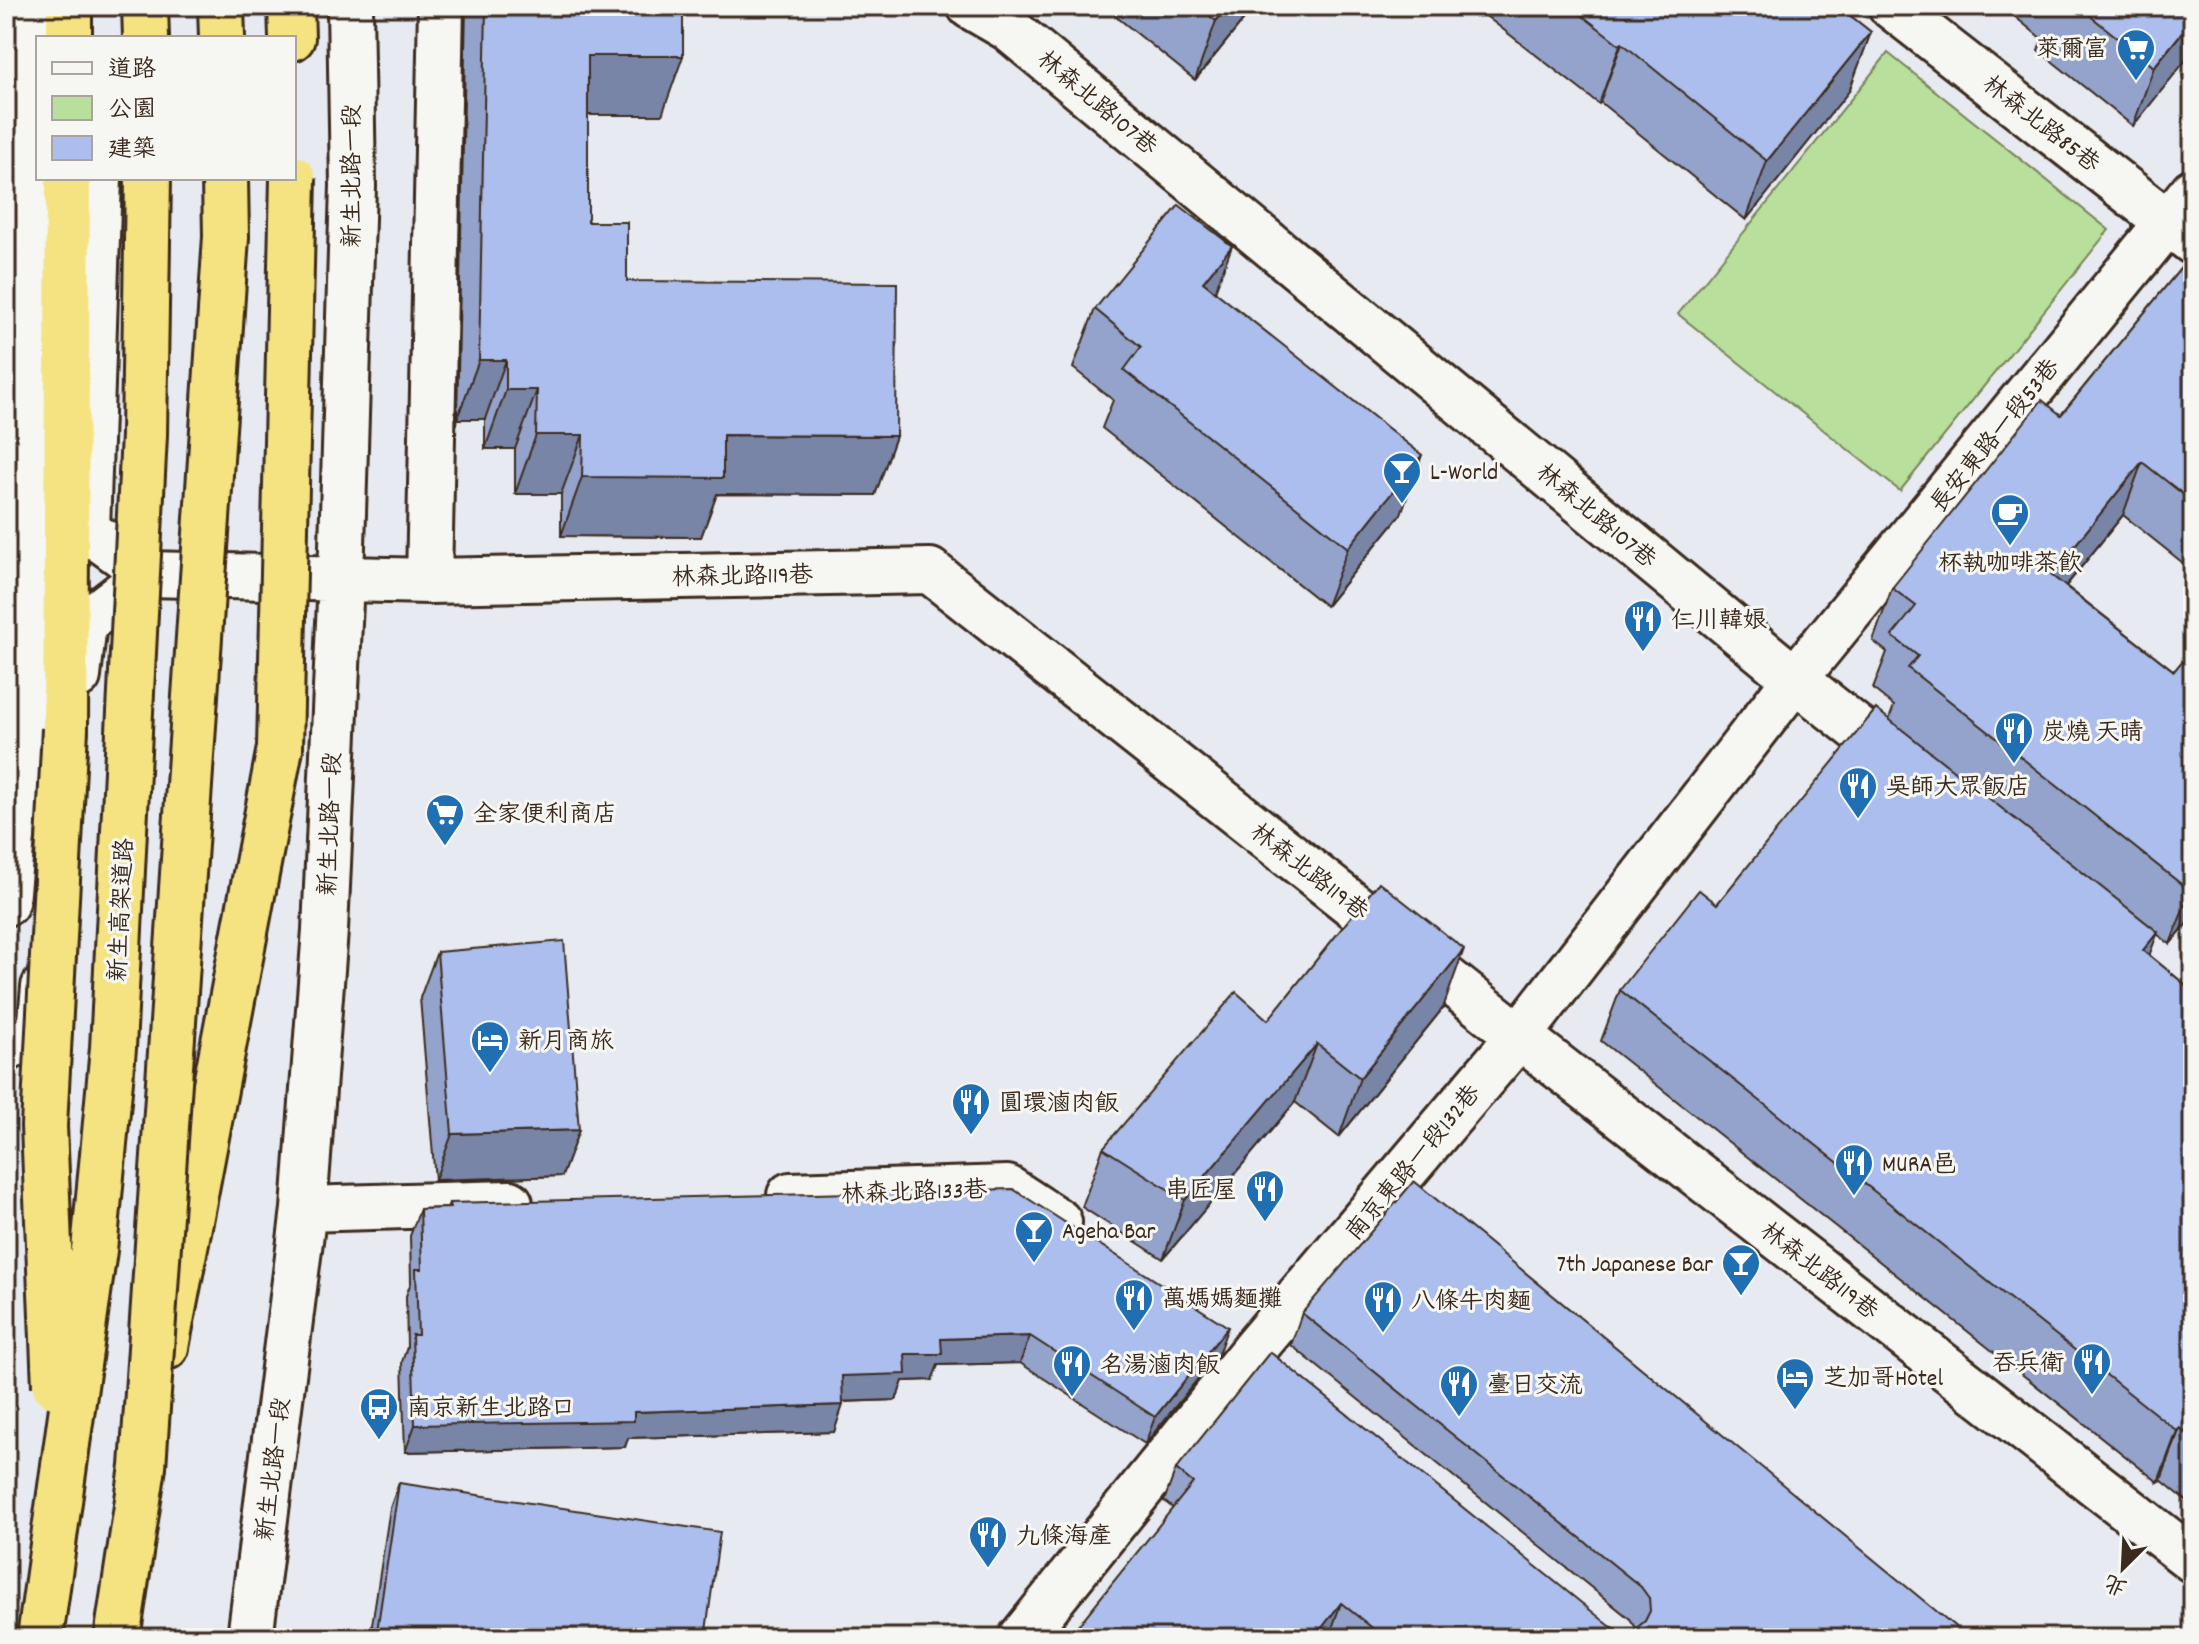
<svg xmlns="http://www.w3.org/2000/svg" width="2199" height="1644" font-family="Dekko,'LXGW WenKai TC',sans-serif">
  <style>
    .green { fill: #b8df9b; stroke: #7a845c; stroke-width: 2 }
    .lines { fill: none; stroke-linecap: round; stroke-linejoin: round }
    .minor-casing { stroke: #3b2a1e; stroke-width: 50 }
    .highway-casing { stroke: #3b2a1e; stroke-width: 50 }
    .minor { stroke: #f6f6f2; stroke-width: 44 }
    .highway { stroke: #f5e382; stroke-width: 44 }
    .highway-bridge-casing { stroke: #3b2a1e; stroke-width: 50; stroke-linecap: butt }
    .highway-bridge { stroke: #f5e382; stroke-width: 44 }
    .wall { fill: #94a3cc; stroke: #3b2a1e; stroke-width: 2 }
    .shaded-wall { fill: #7885a6; stroke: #3b2a1e; stroke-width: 2 }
    .building { fill: #acbeed; stroke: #3b2a1e; stroke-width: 2 }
    .labels { text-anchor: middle; stroke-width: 6; stroke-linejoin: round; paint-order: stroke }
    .poi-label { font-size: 24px; fill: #3b2a1e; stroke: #f6f6f2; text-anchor: start }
    .street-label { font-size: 24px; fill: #3b2a1e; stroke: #f6f6f2 }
  </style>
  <rect width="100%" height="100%" fill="#e7ebf1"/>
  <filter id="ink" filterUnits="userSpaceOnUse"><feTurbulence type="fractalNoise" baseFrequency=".0125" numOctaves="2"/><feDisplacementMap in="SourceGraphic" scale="16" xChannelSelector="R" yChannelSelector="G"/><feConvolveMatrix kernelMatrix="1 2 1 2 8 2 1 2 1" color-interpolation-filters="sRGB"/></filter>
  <g filter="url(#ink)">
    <path class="green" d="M1888,53L2109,230L1900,491L1678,314Z"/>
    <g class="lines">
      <defs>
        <path id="minor" d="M970,6L1008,28L1795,679L1905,766
          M1891,6L2193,242
          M99,178L87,530L148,574L429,581L930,571L1519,1036L2193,1560
          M429,581L441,6
          M78,676L84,623L148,574
          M6,903C14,811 25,718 29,625C40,419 42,212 32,6
          M6,1049L40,1031L44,987
          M790,1195L1007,1188L1059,1222
          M304,1209L510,1203
          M250,1638L304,1209L325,930L341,579L353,186L350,6
          M1021,1638L1255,1348L1519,1036L1795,679L2193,191"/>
        <path id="highway" d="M145,6L146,38
          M221,6L222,38
          M291,6L292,38
          M69,38V6
          M65,729L68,178
          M166,1347L280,748"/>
      </defs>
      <use href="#minor" class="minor-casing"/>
      <use href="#highway" class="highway-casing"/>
      <use href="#minor" class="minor"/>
      <use href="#highway" class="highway"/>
      <defs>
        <path id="highway-bridge" d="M280,748L293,178
          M55,1386L44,1126L65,729
          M40,1638L94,1250L113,1048L144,435L148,178
          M117,1638L143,1467L226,237L225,178"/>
      </defs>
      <use href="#highway-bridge" class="highway-bridge-casing"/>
      <use href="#highway-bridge" class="highway-bridge"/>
    </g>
    <path class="wall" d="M466,6H683L662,115H588V222L627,281L896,436L875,495L717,494L701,537L561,536V494H515V449H485V419H457Z
      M1103,6H1255L1195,80Z
      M1473,6H1838L1871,32L1849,91L1746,220L1600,102L1599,104Z
      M2002,6H2193V51L2133,126L2038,50L2042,39Z
      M2193,253V571L2123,515L2066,586L2174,671L2193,916L2170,944L2157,934L2149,955L2193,991V1506L2161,1480L2158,1482L1601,1041L1620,990L1717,904L1889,719L1894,706L1873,689L1887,652L1873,641L1892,588L2061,415Z
      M1215,291L1401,514L1326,606L1102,428L1113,400L1073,368L1095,309Z
      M437,952L579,1130L562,1176L435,1180L420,998Z
      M1443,1008L1339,1137L1295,1102L1163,1259L1082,1207L1103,1148L1268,1020Z
      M449,1203L1218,1354L1145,1444L1020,1363L938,1365L932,1380L903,1381L896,1400L843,1402L834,1432L628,1438L625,1447L405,1452L402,1362L407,1347L406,1296L411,1282L410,1236L420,1209L447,1208Z
      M1302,1313L1969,1638H1334L1164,1501L1176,1469L1621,1631L1634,1630L1636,1628L1630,1619L1291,1345Z
      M399,1483L705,1638H370L390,1508Z"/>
    <path class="shaded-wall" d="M1229,6H1255L1195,80L1216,21Z
      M2193,19V51L2133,126L2154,67Z
      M1871,32L1849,91L1746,220L1767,161Z
      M1622,43L1600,102L1599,104L1620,45Z
      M588,56H683L662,115H566Z
      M1232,246L1210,305L1203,282Z
      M479,360H506L485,419H457Z
      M506,390H537L515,449H485Z
      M536,435H583L561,494H515Z
      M723,435L896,436L875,495L717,494L701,537L561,536L582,477Z
      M1422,455L1401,514L1326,606L1348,548Z
      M2142,462L2123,515L2032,628L2051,575Z
      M2193,887V916L2170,944L2190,891Z
      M2158,932L2139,983L2143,950Z
      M1464,949L1443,1008L1339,1137L1360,1078Z
      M1317,1044L1295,1102L1163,1259L1185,1200Z
      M579,1130L562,1176L435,1180L452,1134Z
      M1228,1327L1218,1354L1145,1444L1155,1417Z
      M1030,1336L1020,1363L938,1365L932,1380L903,1381L896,1400L833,1402L842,1376L905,1354L941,1339Z
      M843,1405L834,1432L628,1438L625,1447L405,1452L415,1425L634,1412Z
      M2180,1428L2161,1480L2158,1482L2177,1431Z
      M1341,1603L1330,1634L1327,1638H1314Z"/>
    <path class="building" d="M486,6H683V56H588V222H627V281L897,283L896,436L723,435V478L582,477L583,435H536L537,390H506V360H479Z
      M1198,6H1229L1216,21Z
      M1570,6H1838L1871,32L1767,161L1622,43L1620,45Z
      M2078,6H2193V19L2154,67Z
      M1179,205L1232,246L1203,282L1422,455L1348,548L1124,370L1141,347L1095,309Z
      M2193,253V502L2142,462L2051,575L2174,671L2193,648V887L2190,891L1908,668L1918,656L1892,636L1916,606L1892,588L2042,400L2061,415Z
      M1876,709L2158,932L2143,950L2193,991V1439L2180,1428L2177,1431L1620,990L1699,890L1717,904Z
      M1379,882L1464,949L1360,1078L1317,1044L1185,1200L1103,1148L1236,992L1268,1020Z
      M564,941L579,1130L452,1134L437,952Z
      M1414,1181L1969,1638H1385L1341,1603L1314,1638H1068L1193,1483L1176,1469L1270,1352L1610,1626L1621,1631L1634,1630L1645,1621L1650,1611L1649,1598L1641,1587L1302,1313Z
      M1013,1189L1228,1327L1155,1417L1030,1336L941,1339L942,1354H905L906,1374L842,1376L843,1405L634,1412V1421L415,1425L412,1335H418L416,1269H422L420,1209L450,1208L449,1203Z
      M399,1483L720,1532L705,1638H376Z"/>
  </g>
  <defs>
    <symbol id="supermarket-pin" viewBox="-11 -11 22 30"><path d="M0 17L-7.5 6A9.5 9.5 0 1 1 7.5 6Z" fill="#1f6fb2" stroke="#f6f6f2"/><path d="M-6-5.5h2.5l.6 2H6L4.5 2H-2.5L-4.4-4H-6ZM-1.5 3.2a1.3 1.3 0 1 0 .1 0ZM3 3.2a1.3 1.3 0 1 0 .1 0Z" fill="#fff"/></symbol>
    <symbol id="bar-pin" viewBox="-11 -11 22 30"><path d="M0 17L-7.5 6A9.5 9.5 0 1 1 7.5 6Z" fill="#1f6fb2" stroke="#f6f6f2"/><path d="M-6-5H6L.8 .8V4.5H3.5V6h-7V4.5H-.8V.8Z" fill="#fff"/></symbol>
    <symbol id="cafe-pin" viewBox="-11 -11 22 30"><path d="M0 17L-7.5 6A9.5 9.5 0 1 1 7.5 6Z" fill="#1f6fb2" stroke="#f6f6f2"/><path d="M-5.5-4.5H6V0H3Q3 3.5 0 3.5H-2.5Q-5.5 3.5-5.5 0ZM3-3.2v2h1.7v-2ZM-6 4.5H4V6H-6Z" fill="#fff"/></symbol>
    <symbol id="restaurant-pin" viewBox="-11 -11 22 30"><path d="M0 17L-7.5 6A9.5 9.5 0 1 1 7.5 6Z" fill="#1f6fb2" stroke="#f6f6f2"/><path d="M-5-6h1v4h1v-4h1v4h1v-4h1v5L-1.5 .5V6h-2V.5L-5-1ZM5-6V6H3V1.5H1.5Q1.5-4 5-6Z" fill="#fff"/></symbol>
    <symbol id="hotel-pin" viewBox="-11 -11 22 30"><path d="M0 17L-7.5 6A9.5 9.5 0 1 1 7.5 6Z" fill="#1f6fb2" stroke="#f6f6f2"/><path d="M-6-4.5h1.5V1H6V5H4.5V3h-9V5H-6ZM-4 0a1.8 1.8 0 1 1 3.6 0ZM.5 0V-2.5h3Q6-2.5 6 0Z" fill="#fff"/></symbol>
    <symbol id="bus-pin" viewBox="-11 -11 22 30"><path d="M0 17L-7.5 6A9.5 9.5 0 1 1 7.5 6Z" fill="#1f6fb2" stroke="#f6f6f2"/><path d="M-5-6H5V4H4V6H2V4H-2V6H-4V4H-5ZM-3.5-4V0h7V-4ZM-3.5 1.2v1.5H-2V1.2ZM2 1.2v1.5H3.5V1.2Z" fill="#fff"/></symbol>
  </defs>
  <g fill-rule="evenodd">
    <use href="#supermarket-pin" x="2114" y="26" width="44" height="60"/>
    <use href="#bar-pin" x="1380" y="449" width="44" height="60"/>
    <use href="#cafe-pin" x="1988" y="491" width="44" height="60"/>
    <use href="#restaurant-pin" x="1621" y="597" width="44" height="60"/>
    <use href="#restaurant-pin" x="1992" y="709" width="44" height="60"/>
    <use href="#restaurant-pin" x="1836" y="764" width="44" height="60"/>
    <use href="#supermarket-pin" x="423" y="791" width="44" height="60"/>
    <use href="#hotel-pin" x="468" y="1018" width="44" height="60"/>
    <use href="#restaurant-pin" x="949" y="1080" width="44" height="60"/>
    <use href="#restaurant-pin" x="1832" y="1141" width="44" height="60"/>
    <use href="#restaurant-pin" x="1243" y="1167" width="44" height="60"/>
    <use href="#bar-pin" x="1012" y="1208" width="44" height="60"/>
    <use href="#bar-pin" x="1719" y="1241" width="44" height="60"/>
    <use href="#restaurant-pin" x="1112" y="1276" width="44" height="60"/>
    <use href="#restaurant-pin" x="1361" y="1278" width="44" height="60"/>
    <use href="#restaurant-pin" x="2070" y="1340" width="44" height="60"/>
    <use href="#restaurant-pin" x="1050" y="1342" width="44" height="60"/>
    <use href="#hotel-pin" x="1773" y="1355" width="44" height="60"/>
    <use href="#restaurant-pin" x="1437" y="1362" width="44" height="60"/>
    <use href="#bus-pin" x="357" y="1385" width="44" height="60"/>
    <use href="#restaurant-pin" x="966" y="1513" width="44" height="60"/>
  </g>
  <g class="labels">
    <g class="poi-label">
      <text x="2108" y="56" text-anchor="end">萊爾富</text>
      <text x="1430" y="479">L-World</text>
      <text x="2010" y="570" text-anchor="middle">杯執咖啡茶飲</text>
      <text x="1671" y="627">仁川韓娘</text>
      <text x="2042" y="739">炭燒 天晴</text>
      <text x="1886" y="794">吳師大眾飯店</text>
      <text x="473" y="821">全家便利商店</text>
      <text x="518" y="1048">新月商旅</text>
      <text x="999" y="1110">圓環滷肉飯</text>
      <text x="1882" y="1171">MURA邑</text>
      <text x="1237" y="1197" text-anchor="end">串匠屋</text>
      <text x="1062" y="1238">Ageha Bar</text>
      <text x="1713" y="1271" text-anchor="end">7th Japanese Bar</text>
      <text x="1162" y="1306">萬媽媽麵攤</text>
      <text x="1411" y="1308">八條牛肉麵</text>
      <text x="2064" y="1370" text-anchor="end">吞兵衛</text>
      <text x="1100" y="1372">名湯滷肉飯</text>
      <text x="1823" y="1385">芝加哥Hotel</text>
      <text x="1487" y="1392">臺日交流</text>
      <text x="407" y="1415">南京新生北路口</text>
      <text x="1016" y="1543">九條海產</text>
    </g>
    <g class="street-label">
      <text transform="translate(1098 102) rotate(40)" y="8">林森北路107巷</text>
      <text transform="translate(2042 123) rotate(38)" y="8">林森北路85巷</text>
      <text transform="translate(351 176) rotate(-90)" y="8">新生北路一段</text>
      <text transform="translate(1994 435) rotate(-51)" y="8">長安東路一段53巷</text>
      <text transform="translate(1597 515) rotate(40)" y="8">林森北路107巷</text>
      <text transform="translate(742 575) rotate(-1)" y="8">林森北路119巷</text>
      <text transform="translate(329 824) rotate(-88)" y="8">新生北路一段</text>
      <text transform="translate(1310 871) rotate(38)" y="8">林森北路119巷</text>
      <text transform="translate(120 910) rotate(-87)" y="8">新生高架道路</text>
      <text transform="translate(1412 1162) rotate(-50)" y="8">南京東路一段132巷</text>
      <text transform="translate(914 1191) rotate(-2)" y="8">林森北路133巷</text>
      <text transform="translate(1820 1270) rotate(38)" y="8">林森北路119巷</text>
      <text transform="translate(272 1469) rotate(-83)" y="8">新生北路一段</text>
    </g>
  </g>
  <rect width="2199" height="1644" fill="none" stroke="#f6f6f2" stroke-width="32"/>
  <rect x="16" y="16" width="2167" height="1612" fill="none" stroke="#3b2a1e" stroke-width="3" filter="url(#ink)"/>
  <rect x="36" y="36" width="260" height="144" fill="#f6f6f2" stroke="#aba49d" stroke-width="2"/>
  <rect x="52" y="62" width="40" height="12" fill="#f6f6f2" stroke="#aba49d" stroke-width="2"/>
  <text x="108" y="76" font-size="24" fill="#3b2a1e">道路</text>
  <rect x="52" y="96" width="40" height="24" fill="#b8df9b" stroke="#aba49d" stroke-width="2"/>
  <text x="108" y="116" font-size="24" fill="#3b2a1e">公園</text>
  <rect x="52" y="136" width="40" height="24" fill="#acbeed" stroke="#aba49d" stroke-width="2"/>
  <text x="108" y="156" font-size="24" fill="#3b2a1e">建築</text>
  <g transform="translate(2123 1568) rotate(204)" stroke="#f6f6f2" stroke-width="6" paint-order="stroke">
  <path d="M0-6L14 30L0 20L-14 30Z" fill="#3b2a1e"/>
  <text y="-12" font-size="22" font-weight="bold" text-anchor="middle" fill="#3b2a1e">北</text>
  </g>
</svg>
